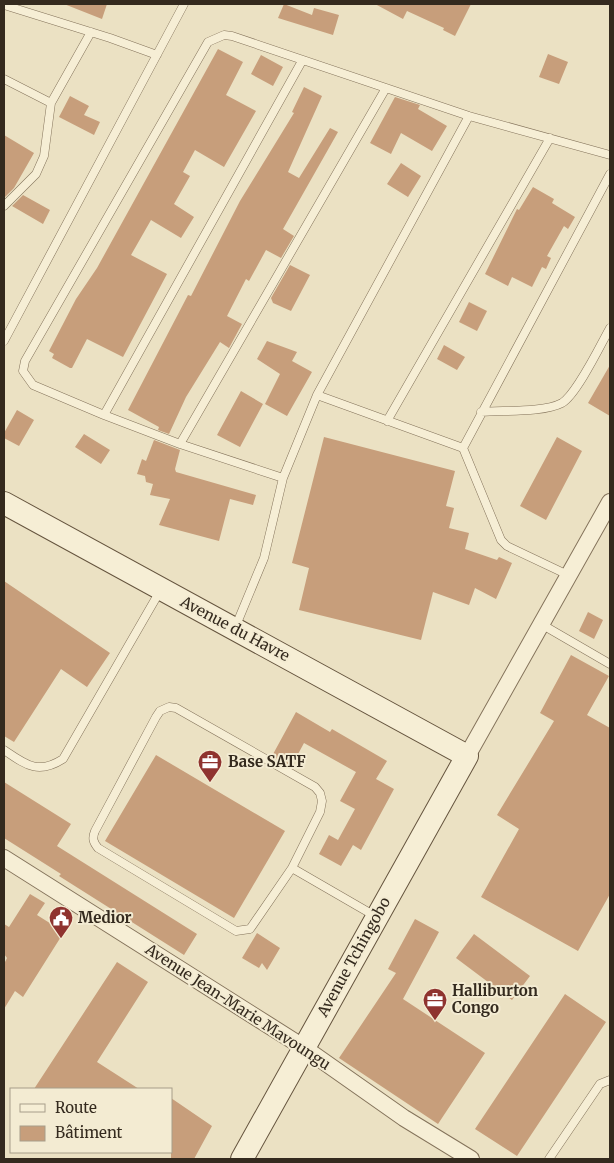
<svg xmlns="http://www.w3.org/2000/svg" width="614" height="1163" font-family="Merriweather,serif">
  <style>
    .building { fill: #c79e7b }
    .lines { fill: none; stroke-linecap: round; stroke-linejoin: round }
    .lane-casing { stroke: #84735b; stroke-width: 9 }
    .street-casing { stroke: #84735b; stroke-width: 18 }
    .secondary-casing { stroke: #65543e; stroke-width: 24 }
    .lane { stroke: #f6eed5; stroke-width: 8 }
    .street { stroke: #f6eed5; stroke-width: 16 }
    .secondary { stroke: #f6eed5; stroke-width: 22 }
    .labels { text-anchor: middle; stroke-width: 4; stroke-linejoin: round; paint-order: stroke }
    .street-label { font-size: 15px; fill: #342a1e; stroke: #f3ebd2 }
    .poi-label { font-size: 15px; font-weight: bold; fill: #342a1e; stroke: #f3ebd2; text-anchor: start }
  </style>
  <rect width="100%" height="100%" fill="#ebe1c3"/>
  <path class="building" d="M64,4H107L102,19Z
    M284,4L312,15L314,8L339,15L333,35L278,18Z
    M375,4H471L455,36L443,30L444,28L407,11L403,19Z
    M218,49L243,62L226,95L256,111L224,167L195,150L183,172L190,176L174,204L194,217L181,238L151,220L131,255L167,274L123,357L87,339L72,368H70L52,358L54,354L49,351L76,299L97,268Z
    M548,54L568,62L559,84L539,77Z
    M261,55L283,67L273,86L251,74Z
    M304,87L322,96L288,172L299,178L330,128L338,132L283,229L294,236L281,258L266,250L249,281L246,279L227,316L242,324L229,348L220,342L186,397L169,434L158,430L159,427L128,410L188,295L191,296L240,201L294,113L292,112Z
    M70,96L89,106L84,115L100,122L94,135L59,117Z
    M395,97L420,105L418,109L447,126L432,151L401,133L391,154L370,143Z
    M4,135L34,153L14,188L4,198Z
    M401,163L421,176L408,197L387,184Z
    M533,187L554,199L552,203L575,217L568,229L564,226L547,256L551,258L546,269L542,267L532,287L512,277L508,286L485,274L517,209L519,210Z
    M23,195L50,210L43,224L12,206Z
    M290,265L310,275L291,311L273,303L271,298Z
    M469,302L487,311L477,331L459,322Z
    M267,341L297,352L292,361L312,372L287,416L265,404L280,374L257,359Z
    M444,345L465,357L457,370L437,359Z
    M610,365V416L588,403Z
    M241,391L263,404L240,447L217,435Z
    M17,410L34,420L19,446L4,438V433Z
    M84,434L110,450L101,464L75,447Z
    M324,437L455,471L446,506L454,508L449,528L469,533L465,549L497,560L499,557L512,563L496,599L475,588L469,605L433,592L421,640L299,610L309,568L292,563Z
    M557,437L582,451L546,520L520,506Z
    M154,440L180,450L175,469L176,472L256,495L253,505L230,499L219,541L159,525L170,499L150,495L153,484L146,482L145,476L137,474L142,459L146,461Z
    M4,581L110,653L87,687L61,669L14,742L4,736Z
    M588,612L603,620L594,639L579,631Z
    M571,655L609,676L587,715L610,728V894L578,951L481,897L519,829L497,815L554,721L540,713Z
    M296,712L330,732L332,729L387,761L376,779L394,789L361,850L353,845L341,866L319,854L329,835L338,840L355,809L340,801L356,772L304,743L291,767L272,756Z
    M156,755L285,831L234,918L105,841Z
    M4,782L71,824L57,846L197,934L184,955L59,876L61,874L4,838Z
    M30,894L45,903L37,915L64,932L23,997L15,991L4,1009V964L7,958L4,954V924L9,927Z
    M415,919L439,932L403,999L485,1053L438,1124L339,1058L396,973L388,969Z
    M257,933L280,948L267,970L262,963L259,968L242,958Z
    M474,934L530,976L512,1000L456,958Z
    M117,962L148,982L97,1062L139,1089H34Z
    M565,994L606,1022L517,1156L475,1129Z
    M171,1098L212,1126L194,1159H171Z"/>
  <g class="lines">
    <defs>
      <path id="lane" d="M4,5L110,38L157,55
        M4,79L51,103
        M4,206L36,174L44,156L51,103L91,32
        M4,341L184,4
        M317,395L463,448L501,540L507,546L568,575
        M481,412C502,410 543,413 562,403C577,394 601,344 610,328
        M104,415L302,61
        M387,421L550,138
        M180,444L386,88
        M463,448L610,174
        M283,478L180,444L104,415L33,385L23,371L25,361L208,42L224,35L232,36L469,116L610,155
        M541,624L610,664
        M235,628L264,558L283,478L317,395L469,116
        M169,707L176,708L315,787L320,793L322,801L320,812L292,868L250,929L236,931L98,848C93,842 92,838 95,831L156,717L160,711Z
        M4,750C26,765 38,775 63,759L160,591
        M292,868L375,916
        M549,1159L600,1084L610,1080"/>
      <path id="street" d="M467,756L610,502
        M4,858L303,1047L404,1118L471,1159"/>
      <path id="secondary" d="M4,503L467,756L242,1159"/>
    </defs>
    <use href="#lane" class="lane-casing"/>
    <use href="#street" class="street-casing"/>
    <use href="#secondary" class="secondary-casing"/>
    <use href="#lane" class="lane"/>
    <use href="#street" class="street"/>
    <use href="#secondary" class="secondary"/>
  </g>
  <defs>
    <symbol id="office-pin" viewBox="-11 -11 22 30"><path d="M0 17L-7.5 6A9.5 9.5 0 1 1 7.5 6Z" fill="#8f332f" stroke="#f3ebd2"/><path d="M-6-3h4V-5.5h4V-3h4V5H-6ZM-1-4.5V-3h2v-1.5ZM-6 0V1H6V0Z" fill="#fff"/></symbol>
    <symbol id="civic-pin" viewBox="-11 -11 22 30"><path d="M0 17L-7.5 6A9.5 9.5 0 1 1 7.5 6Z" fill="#8f332f" stroke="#f3ebd2"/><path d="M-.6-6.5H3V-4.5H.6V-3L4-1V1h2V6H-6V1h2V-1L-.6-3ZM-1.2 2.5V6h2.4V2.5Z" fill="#fff"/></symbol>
  </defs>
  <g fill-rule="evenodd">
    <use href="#office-pin" x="196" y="748" width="28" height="38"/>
    <use href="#civic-pin" x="47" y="904" width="28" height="38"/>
    <use href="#office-pin" x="421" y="986" width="28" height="38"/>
  </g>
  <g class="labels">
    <g class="street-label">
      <text transform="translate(235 629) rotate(28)" y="5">Avenue du Havre</text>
      <text transform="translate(354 957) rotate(-61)" y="5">Avenue Tchingobo</text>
      <text transform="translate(238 1007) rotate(33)" y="5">Avenue Jean-Marie Mavoungu</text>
    </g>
    <g class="poi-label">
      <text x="228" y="767">Base SATF</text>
      <text x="78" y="923">Medior</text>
      <text x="452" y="996">Halliburton<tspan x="452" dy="17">Congo</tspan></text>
    </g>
  </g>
  <rect width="614" height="1163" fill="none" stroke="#342a1e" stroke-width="10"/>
  <rect x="10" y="1088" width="162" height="65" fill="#f3ebd2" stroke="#a79e8a"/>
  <rect x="20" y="1104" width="25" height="8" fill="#f6eed5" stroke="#a79e8a"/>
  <text x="55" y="1113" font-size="15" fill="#342a1e">Route</text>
  <rect x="20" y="1126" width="25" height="15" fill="#c79e7b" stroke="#a79e8a"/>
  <text x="55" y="1138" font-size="15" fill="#342a1e">Bâtiment</text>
</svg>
